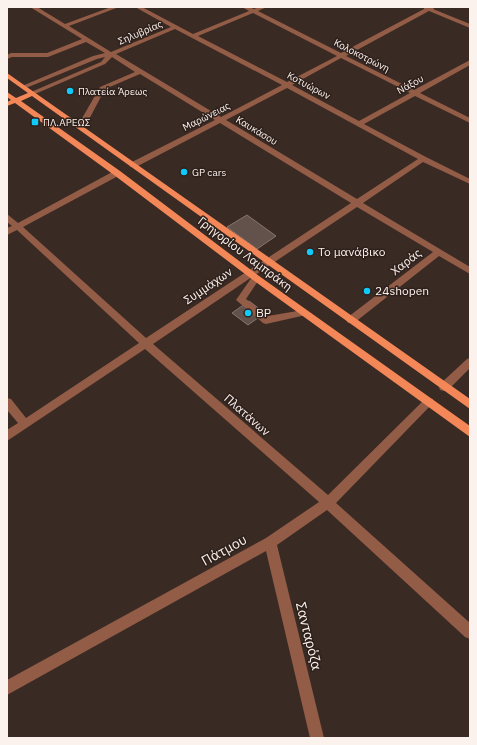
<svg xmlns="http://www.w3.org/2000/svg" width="477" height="745" font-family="'IBM Plex Sans',sans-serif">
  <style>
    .building { fill: #62524b; stroke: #86756e }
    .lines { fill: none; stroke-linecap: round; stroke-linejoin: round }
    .minor { fill: #925c46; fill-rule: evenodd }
    .major { fill: #f48758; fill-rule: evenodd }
    .poi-dot { fill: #0fcafa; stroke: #2e201b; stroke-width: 1.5 }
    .labels { text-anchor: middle; stroke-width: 3; stroke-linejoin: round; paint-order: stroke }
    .far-street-label { font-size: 10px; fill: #fbf1ed; stroke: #2e201b }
    .far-poi-label { font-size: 10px; fill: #fbf1ed; stroke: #2e201b; text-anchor: start }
    .poi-label { font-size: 12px; fill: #fbf1ed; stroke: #2e201b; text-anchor: start }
    .street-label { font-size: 12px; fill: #fbf1ed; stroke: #2e201b }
    .near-street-label { font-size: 14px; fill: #fbf1ed; stroke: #2e201b }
  </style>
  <rect width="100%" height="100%" fill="#392a24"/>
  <path class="building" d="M247,215L276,236L257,249L227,227Z
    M249,301L265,313L248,325L232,313Z"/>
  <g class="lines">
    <path class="minor" d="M30,7H37L65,24L111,7H119L69,26L111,52L171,27L135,7H142L193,34L249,11L242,7H249L254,9L259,7H267L258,11L341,53L424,9V7H436L433,9L470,24V28L429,11L346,56L414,90L470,60V65L420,93L470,118V123L415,96L364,124L426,157L470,179V184L423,162L363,203L470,267V274L439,256L354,323H348L346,320L348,317L433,252L357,207L255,275L259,276L260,278L246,299L268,316L303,310L308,313L306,315L266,324L263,323L236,300L252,277L153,344L328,495L425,399L429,398L433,399L434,402L336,503L470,623V639L465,637L327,510L277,545L324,738H310L266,551L7,695V680L266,538L319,502L145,349L7,441V430L18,423L7,410V398L11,399L26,418L139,343L17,230L7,235V228L12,226L7,222V214L18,223L114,171H120V175L23,227L146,338L351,203L220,123L136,167H130V163L215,120L140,74L105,89L85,127L79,128L77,127L100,87L135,72L112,57L105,64L35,94H31V92L101,62L105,57L97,59L26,88H22V86L93,56L105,53L86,42L48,57H12L7,59V55L11,53H47L82,39ZM253,13L337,56L287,82L198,36ZM175,29L282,85L221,117L116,54ZM341,58L410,93L359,121L292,85ZM287,88L418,159L357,199L226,120Z
      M470,358V368L448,390L444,391L440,390L439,387L440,384L467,359Z"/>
    <path class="major" d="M7,73L470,399V409L32,96L21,101L120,171L259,276L470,426V437L253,280L114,175L15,103L7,106V102L11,100L7,97V92L16,98L28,93L7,78Z"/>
  </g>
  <g class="poi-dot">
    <circle cx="70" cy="91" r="4"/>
    <rect x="31" y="118" width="8" height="8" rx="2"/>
    <circle cx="184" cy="172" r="4"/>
    <circle cx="310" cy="252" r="4"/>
    <circle cx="367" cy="291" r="4"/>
    <circle cx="248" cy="313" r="4"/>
  </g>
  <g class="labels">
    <g class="far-street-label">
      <text transform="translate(140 32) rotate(-23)" y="4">Σηλυβρίας</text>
      <text transform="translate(362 55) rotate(27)" y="4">Κολοκοτρώνη</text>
      <text transform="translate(410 84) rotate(-29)" y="4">Νάξου</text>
      <text transform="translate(309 85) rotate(28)" y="4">Κοτυώρων</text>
      <text transform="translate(206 116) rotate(-27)" y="4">Μαρώνειας</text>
      <text transform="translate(257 130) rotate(31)" y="4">Καυκάσου</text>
    </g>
    <g class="far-poi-label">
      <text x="78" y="95">Πλατεία Άρεως</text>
      <text x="43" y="126">ΠΛ.ΑΡΕΩΣ</text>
      <text x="192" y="176">GP cars</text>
    </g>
    <g class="poi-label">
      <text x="318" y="256">Το μανάβικο</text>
      <text x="375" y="295">24shopen</text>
      <text x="256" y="317">BP</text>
    </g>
    <g class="street-label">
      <text transform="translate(245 254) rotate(37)" y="4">Γρηγορίου Λαμπράκη</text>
      <text transform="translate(406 262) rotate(-38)" y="4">Χαράς</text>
      <text transform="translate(208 286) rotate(-34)" y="4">Συμμάχων</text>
      <text transform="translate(247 415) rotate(41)" y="4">Πλατάνων</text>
    </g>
    <g class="near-street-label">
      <text transform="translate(224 550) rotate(-29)" y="5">Πάτμου</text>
      <text transform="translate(309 636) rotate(76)" y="5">Σανταρόζα</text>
    </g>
  </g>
  <rect width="477" height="745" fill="none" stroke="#fbf1ed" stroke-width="16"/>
</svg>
